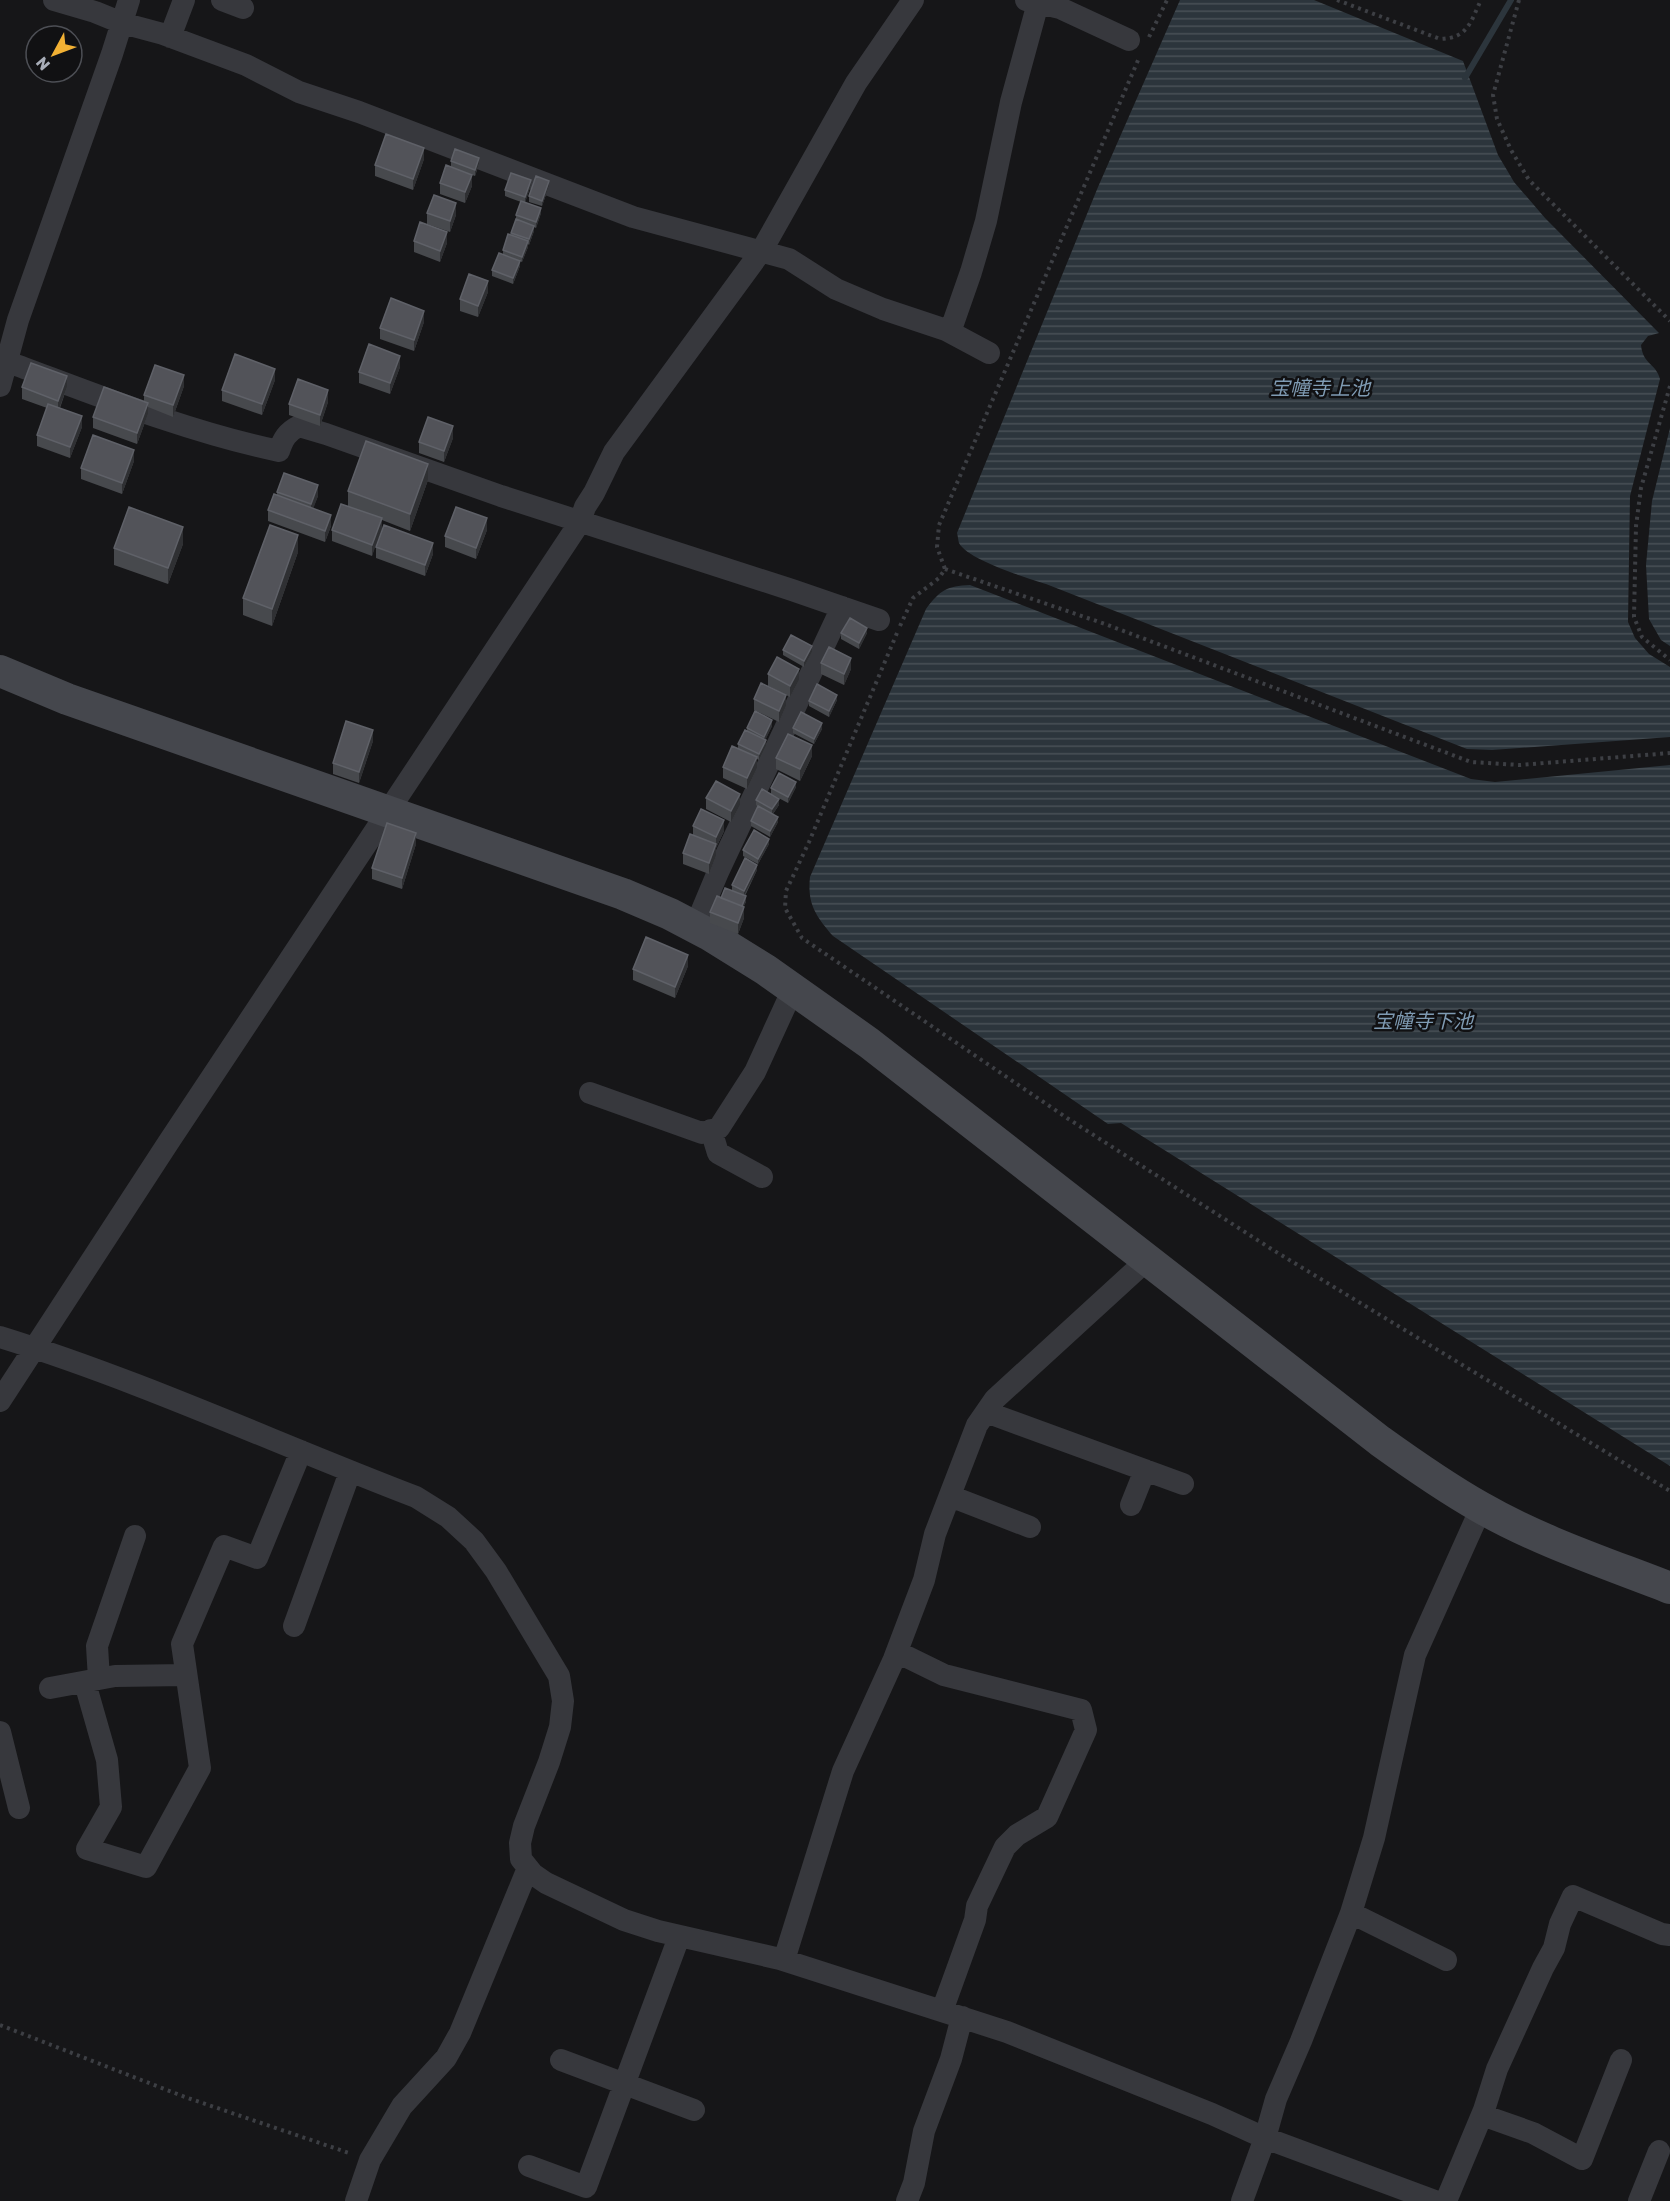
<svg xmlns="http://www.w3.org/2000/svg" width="1670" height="2201" font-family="Rubik,'Noto Sans JP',sans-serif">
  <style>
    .water { fill: url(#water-rules) }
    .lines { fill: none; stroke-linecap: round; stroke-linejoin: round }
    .stream { stroke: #2c353c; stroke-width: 6 }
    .path { stroke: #3d3f44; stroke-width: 4; stroke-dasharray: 3 4.5; stroke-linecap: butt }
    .street { stroke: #37383d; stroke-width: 22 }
    .secondary { stroke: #45474d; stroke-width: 32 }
    .wall { fill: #47494d }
    .shaded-wall { fill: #2f3033 }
    .building { fill: #525359; stroke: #5f6168; stroke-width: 1.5 }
    .labels { text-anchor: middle; stroke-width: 5; stroke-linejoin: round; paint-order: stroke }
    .water-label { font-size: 20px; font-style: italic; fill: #7f9bb3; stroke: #111113 }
  </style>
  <defs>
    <pattern id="water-rules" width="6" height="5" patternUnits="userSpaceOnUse" patternTransform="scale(1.5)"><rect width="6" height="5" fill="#2c353c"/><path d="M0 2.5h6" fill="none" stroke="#485056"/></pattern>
  </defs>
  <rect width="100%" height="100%" fill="#161618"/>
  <path class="water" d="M1180,0H1314L1463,61L1498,155L1514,182L1545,218L1659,333L1648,336L1641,345C1643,365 1656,363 1660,379L1630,496L1628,622L1635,638L1649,654L1670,667V737L1492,750L1467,749L1046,584C1027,578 968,560 959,543C958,540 958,536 957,533L1098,187Z
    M1670,428V646L1661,640L1649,619L1646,565L1652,501Z
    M970,585L1471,779L1495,782L1670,765V1466L1121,1123L1108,1124L833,936C816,916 807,904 810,877L926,609C940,590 947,586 970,585Z"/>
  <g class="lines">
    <path class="stream" d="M1465,78L1511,0"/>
    <path class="path" d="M1337,0L1440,39C1468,38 1470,23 1481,0
      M1519,0L1493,95L1497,119L1511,150L1529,180L1670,321
      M1149,37L1167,0
      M1670,386L1641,488L1636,526L1634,617L1642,637L1670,660
      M945,569L1105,624L1471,762L1520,765L1670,753
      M900,626L913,598L939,578L945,569L937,547L939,525L1139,58
      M897,633L809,842L786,891L785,908L802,938L1067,1118L1273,1250L1670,1491
      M0,2025L185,2097L352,2154"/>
    <path class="street" d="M54,0L95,12L122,23L163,34L246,65L299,92L359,112L633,217L789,259L836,289L883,309L946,330L989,353
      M222,0L243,8
      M1026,0L1060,8L1129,40
      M170,37L184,0
      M950,332L971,272L986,221L1011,102L1038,3
      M8,362C97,395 185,431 279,451C283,439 287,432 299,426L326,434L501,496L792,590L879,620
      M0,386L18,320L112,54L129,0
      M695,927L718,872L842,607
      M590,1093L702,1133L719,1128L755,1072L793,989
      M711,1130L718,1153L762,1177
      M0,1337C142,1381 277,1444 416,1497L448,1517L474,1541L496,1571L559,1676L563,1701L560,1727L549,1762L524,1826L520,1843L521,1859L533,1874L546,1883L624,1920L658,1931L780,1959L1007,2032L1212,2114L1265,2138L1435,2201
      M0,1401L168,1143L580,522L585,507L594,493L614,452L762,250L856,83L913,0
      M986,1412L1183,1484
      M950,1496L1030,1527
      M1131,1505L1145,1470
      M294,1626L350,1472
      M897,1652L944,1675L1081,1710L1086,1730L1047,1817L1017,1835L1005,1847L977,1906L975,1920L942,2011
      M99,1679L97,1646L135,1536
      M85,1683L107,1760L111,1807L87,1849L146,1867L200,1768L182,1644L224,1546L257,1558L301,1451
      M50,1688L115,1676L186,1675
      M0,1732L19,1808
      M1351,1913L1446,1960
      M784,1960L843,1771L894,1659L924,1580L935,1534L977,1425L995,1399L1147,1260
      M561,2060L694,2110
      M1482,2115L1533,2133L1582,2159L1621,2060
      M529,2166L586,2187L679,1937
      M356,2201L370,2160L402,2106L446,2058L460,2033L528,1868
      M907,2201L914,2183L924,2131L951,2059L962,2017
      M1242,2201L1265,2138L1276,2099L1301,2041L1351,1913L1374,1838L1415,1655L1481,1508
      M1446,2201L1484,2110L1497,2069L1543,1968L1554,1948L1560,1924L1573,1896L1662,1934L1670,1935
      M1639,2201L1659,2151"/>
    <path class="secondary" d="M0,671L67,699L623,894L670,914L708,934L766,970L869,1043L1380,1441C1412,1464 1445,1487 1480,1507C1539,1541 1606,1563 1670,1588"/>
  </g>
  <path class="wall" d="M424,159L413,190L375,176V165Z
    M451,161L479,164L475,176L451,167Z
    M440,183L472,186L465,203L440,194Z
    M531,185L525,202L541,213L536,228L534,227V231L529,245L528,244V247L522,262L520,261V266L513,284L492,276V270L503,254V250L511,235L516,220V215L521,202L505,196V190Z
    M549,186L542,206L529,202V196Z
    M427,213L456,215L450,232L427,224Z
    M414,241L447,243L440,262L414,252Z
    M488,292L478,317L460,311V299Z
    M424,322L414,351L380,339V328Z
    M400,367L390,394L359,383V372Z
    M275,380L262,415L222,401V390Z
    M184,386L173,417L148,407V414L137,444L93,428V417L144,401V395Z
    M22,387H67L60,408L82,427L70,458L37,446V435L47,408L22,399Z
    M328,402L320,426L289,415V404Z
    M453,438L444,462L419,453V442Z
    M134,461L122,494L81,479V468Z
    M428,480L410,531L382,520L372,556L332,541V530L348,506V491Z
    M277,492L318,496L313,508L331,526L325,542L268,521V510L277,495Z
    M487,530L476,559L445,547V536Z
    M183,544L168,584L114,565V548Z
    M376,547L433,554L425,576L376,558Z
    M298,552L272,626L243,615V598Z
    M841,633H867L859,649L841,639Z
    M783,650L812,652L804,667L783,655Z
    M821,663L851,669L844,685L821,674Z
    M768,674L799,680L790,697L768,686Z
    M754,699L786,706L779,722L754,710Z
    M837,700L829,717L809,706V701Z
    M772,726L765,740L766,746L759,760L757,759V768L747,789L723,778V767L738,748V744L747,731V728Z
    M793,728L822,729L814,744L793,733Z
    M373,741L359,783L333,774V763Z
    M812,756L800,781L776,769V758Z
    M796,787L788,803L771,794V788Z
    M706,798L740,805L731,822L706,809Z
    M756,800L779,805L773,814L778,822L770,837L751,826V821L758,807L756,805Z
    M693,826L724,831L716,848V856L709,874L683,864V853L693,836Z
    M416,844L402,889L372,879V868Z
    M769,844L758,864L743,856V850Z
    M757,870L745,896L746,902L743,907L744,918L738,934L710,923V912L721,898L732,890V885Z
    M688,966L675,998L633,980V969Z"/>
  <path class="shaded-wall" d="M424,148V159L413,190V179Z
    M479,158V164L475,176V170Z
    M472,175V186L465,203V192Z
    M531,180V185L525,203V197Z
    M549,181V186L542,206V201Z
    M456,203V215L450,232V221Z
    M541,208V213L536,228V222Z
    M534,226V231L529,245V239Z
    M447,232V243L440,262V251Z
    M528,241V247L522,262V257Z
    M520,261V266L513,284V278Z
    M488,281V292L478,317V306Z
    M424,311V322L414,351V340Z
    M400,356V367L390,394V383Z
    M275,369V380L262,415V404Z
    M184,375V386L173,417V405Z
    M67,376V387L58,412V401Z
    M328,390V402L320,426V415Z
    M148,403V414L137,444V433Z
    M82,416V427L70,458V447Z
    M453,426V438L444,462V451Z
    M134,450V461L122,494V483Z
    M428,464V480L410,531V514Z
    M318,485V496L311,515V504Z
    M331,515V526L325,542V531Z
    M382,518V529L372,556V545Z
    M487,518V530L476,559V548Z
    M183,527V544L168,584V568Z
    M298,535V552L272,626V609Z
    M433,543V554L425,576V565Z
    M867,628V633L859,649V643Z
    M812,646V652L804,667V661Z
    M851,658V669L844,685V674Z
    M799,669V680L790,697V686Z
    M786,695V706L779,722V711Z
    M837,695V700L829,717V711Z
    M772,720V726L764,743V737Z
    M822,723V729L814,744V739Z
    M373,730V741L359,783V772Z
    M766,740V746L759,760V754Z
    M812,745V756L800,781V769Z
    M757,757V768L747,789V778Z
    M796,782V787L788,803V797Z
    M740,794V805L731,822V811Z
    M779,799V805L772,815V809Z
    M778,817V822L770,837V831Z
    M724,820V831L716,848V837Z
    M416,833V844L402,889V878Z
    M769,839V844L758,864V859Z
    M716,844V856L709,874V863Z
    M757,865V870L744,896V891Z
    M746,896V902L740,914V909Z
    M744,907V918L738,934V923Z
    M688,955V966L675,998V987Z"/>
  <path class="building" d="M386,134L424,148L413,179L375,165Z
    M455,149L479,158L475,170L451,161Z
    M446,165L472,175L465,192L440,183Z
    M511,173L531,180L525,197L505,190Z
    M536,176L549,181L542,201L529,196Z
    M434,195L456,203L450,221L427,213Z
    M521,201L541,208L536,222L516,215Z
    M516,219L534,226L529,239L511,233Z
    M420,222L447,232L440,251L414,241Z
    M508,234L528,241L522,257L503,250Z
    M499,253L520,261L513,278L492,270Z
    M469,274L488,281L478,306L460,299Z
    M391,298L424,311L414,340L380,328Z
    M369,344L400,356L390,383L359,372Z
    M235,354L275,369L262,404L222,390Z
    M31,363L67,376L58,401L22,387Z
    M155,365L184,375L173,405L144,395Z
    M298,379L328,390L320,415L289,404Z
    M104,387L148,403L137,433L93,417Z
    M48,404L82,416L70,447L37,435Z
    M428,417L453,426L444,451L419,442Z
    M93,435L134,450L122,483L81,468Z
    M366,441L428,464L410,514L348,491Z
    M284,473L318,485L311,504L277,492Z
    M274,494L331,515L325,531L268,510Z
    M341,504L382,518L372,545L332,530Z
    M129,507L183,527L168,568L114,548Z
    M456,507L487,518L476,548L445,536Z
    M270,525L298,535L272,609L243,598Z
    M384,525L433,543L425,565L376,547Z
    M850,618L867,628L859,643L841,633Z
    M791,635L812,646L804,661L783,650Z
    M829,647L851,658L844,674L821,663Z
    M777,657L799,669L790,686L768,674Z
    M761,683L786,695L779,711L754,699Z
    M817,684L837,695L829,711L809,701Z
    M755,711L772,720L764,737L747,728Z
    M801,712L822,723L814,739L793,728Z
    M346,721L373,730L359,772L333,763Z
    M745,730L766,740L759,754L738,744Z
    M788,734L812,745L800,769L776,758Z
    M732,746L757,757L747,778L723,767Z
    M779,773L796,782L788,797L771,788Z
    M716,781L740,794L731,811L706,798Z
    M762,789L779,799L772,809L756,800Z
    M758,806L778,817L770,831L751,821Z
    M701,809L724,820L716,837L693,826Z
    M387,823L416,833L402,878L372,868Z
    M754,830L769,839L758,859L743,850Z
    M690,834L716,844L709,863L683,853Z
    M745,858L757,865L744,891L732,885Z
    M725,888L746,896L742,906L721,898Z
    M717,896L744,907L738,923L710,912Z
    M646,937L688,955L675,987L633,969Z"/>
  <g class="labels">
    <g class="water-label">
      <text x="1320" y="395">宝幢寺上池</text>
      <text x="1423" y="1028">宝幢寺下池</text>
    </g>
  </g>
  <g transform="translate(54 54) rotate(229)"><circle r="28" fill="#111113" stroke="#4d4f55" stroke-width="1.5"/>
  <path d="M0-4.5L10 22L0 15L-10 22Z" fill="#f2b134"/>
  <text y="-9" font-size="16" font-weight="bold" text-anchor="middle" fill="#a8adb8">N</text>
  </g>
</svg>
